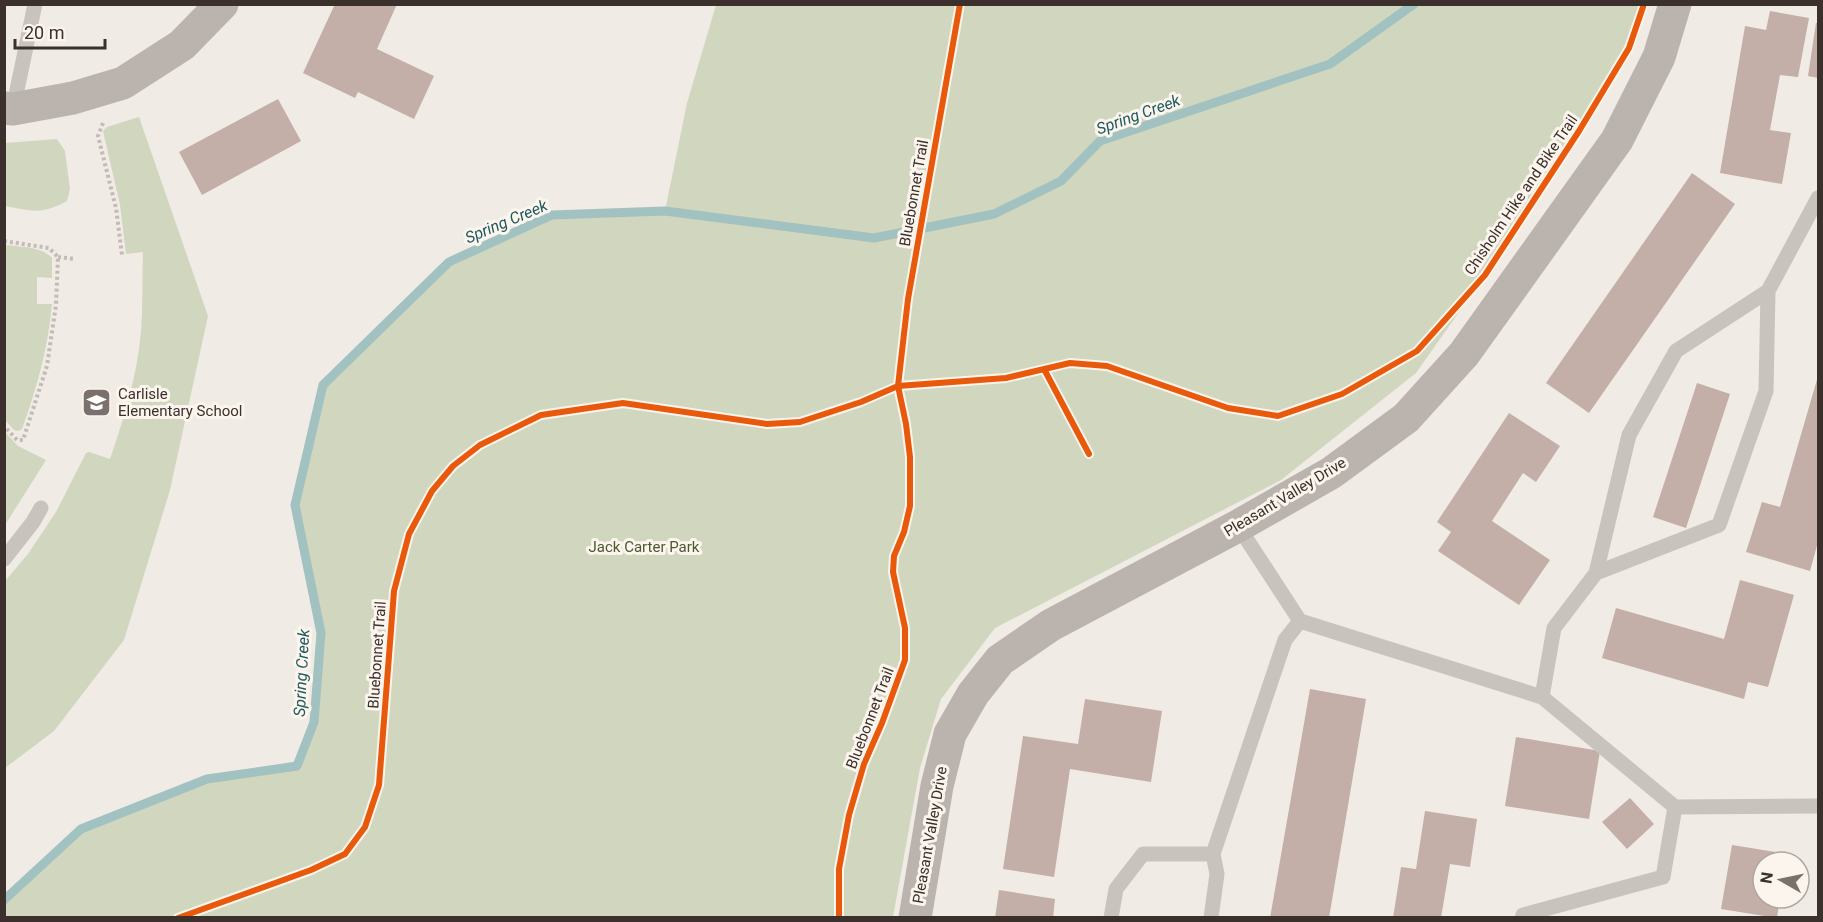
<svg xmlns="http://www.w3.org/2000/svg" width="1823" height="922" font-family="Roboto,sans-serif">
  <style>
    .green { fill: #d1d6bf }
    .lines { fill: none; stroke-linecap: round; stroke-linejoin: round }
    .stream { stroke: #a1c2c1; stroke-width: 9 }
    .building { fill: #c3afa7 }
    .path { stroke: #c2bbb6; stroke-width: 4; stroke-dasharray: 3 3; stroke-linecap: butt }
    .lane { stroke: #c9c3be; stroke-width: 15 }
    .secondary { stroke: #bab3ae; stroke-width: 33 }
    .cycleway-casing { stroke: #fbf5ee; stroke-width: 10 }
    .cycleway { stroke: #e8590c; stroke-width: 6 }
    .labels { text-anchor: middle; stroke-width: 6; stroke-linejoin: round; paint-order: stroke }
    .street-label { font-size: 15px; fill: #3b302b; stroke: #fbf5ee }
    .poi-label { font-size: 15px; fill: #3b302b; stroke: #fbf5ee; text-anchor: start }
    .park-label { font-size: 15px; fill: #4a5a2e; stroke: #fbf5ee }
    .water-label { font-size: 16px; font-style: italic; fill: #1f5a5e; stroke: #fbf5ee }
  </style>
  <rect width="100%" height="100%" fill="#f0ebe5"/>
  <path class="green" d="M716,5H1644L1629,48L1579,131L1485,275L1416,373L1281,480L995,628L941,699L920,768L893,917H5V900L81,829L207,779L297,766L314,722L321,633L295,505L323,385L449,262L552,215L665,211L687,103Z
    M139,117L208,316L170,490L124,640L54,731L5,768V581L28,554L56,512L86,453L89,452L110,459C124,418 137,376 141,332C143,306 142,279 143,252L126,254L120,205L103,131L107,127Z
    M57,139L65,151L70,189L67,201C41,215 32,211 5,206V143Z
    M5,245C20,247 41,246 52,258V278L37,277V304H52C48,348 37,388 22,429L18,431L14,430L5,420Z
    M5,432L18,446L46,460L5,525Z"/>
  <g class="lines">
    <path class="stream" d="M4,900L81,829L207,779L297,766L314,722L321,633L295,505L323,385L449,262L552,215L665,211L874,238L994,214L1061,181L1100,141L1330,64L1414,4"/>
  </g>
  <path class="building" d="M335,4H397L377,49L434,76L414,119L358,92L355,98L303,73Z
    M1770,11L1809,18L1798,77L1780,75L1770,130L1791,133L1782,184L1720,173L1745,26L1766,30Z
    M1816,23H1818V78L1808,76Z
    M278,99L301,141L202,195L179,152Z
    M1692,173L1735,204L1589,413L1546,383Z
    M1818,376V542L1810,571L1746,552L1762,502L1780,507Z
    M1697,383L1730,394L1686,528L1653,517Z
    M1509,413L1560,446L1536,482L1523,473L1492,521L1550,560L1519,605L1438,551L1451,532L1437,522Z
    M1740,580L1794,595L1768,687L1748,682L1744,699L1602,658L1616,608L1724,639Z
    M1310,689L1366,699L1329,918H1270Z
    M1085,699L1162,711L1151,782L1070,769L1054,877L1003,869L1023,736L1078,744Z
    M1516,737L1600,751L1589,819L1505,806Z
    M1630,798L1654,824L1627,849L1602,822Z
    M1425,811L1477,819L1470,867L1450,864L1441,918H1393L1401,867L1416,869Z
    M1732,845L1787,854L1786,862H1763V898H1780L1777,918L1721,909Z
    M999,890L1055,899L1053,918H995Z"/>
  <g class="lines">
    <path class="path" d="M103,123L98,136L116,208L122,255
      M4,241L49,248L58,257L56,305L47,366L23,440H17L4,426
      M58,257L75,259"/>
    <path class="lane" d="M13,109L35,4
      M1238,526L1300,621L1542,697L1675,807L1663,877L1523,915L1522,918
      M4,559L33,522L41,508
      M1596,573L1629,435L1676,351L1768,291
      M1542,697L1554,628L1596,573L1719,525L1766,391L1768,291L1818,198
      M1675,807L1818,806
      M1213,854L1285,640L1300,621
      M1111,918L1116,889L1143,854H1213L1217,874L1211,918"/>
    <path class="secondary" d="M4,108L13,109L73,98L123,83L182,45L222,4
      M915,918L937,786L950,734L973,694L1000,660L1051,625L1238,526L1331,473L1406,418L1464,354L1617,140L1659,57L1675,4"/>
    <defs>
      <path id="cycleway" d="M1044,369L1089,454
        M178,918L311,870L345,854L365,827L379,785L394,591L409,534L432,491L453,466L480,445L541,415L623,403L767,424L800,422L861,402L898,386L1006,378L1070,363L1107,366L1228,408L1278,416L1342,394L1417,351L1485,275L1579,131L1629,48L1644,4
        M839,918V869L849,815L864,764L882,723L905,660V628L893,572L894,556L904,532L910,506V457L906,424L898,386L908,299L960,4"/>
    </defs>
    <use href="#cycleway" class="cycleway-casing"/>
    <use href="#cycleway" class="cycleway"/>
  </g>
  <defs>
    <symbol id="school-square" viewBox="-11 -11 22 22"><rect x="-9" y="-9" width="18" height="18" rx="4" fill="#7a716c" stroke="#fbf5ee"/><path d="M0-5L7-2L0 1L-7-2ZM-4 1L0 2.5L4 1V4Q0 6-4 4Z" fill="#fff"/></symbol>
  </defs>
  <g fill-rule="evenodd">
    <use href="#school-square" x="80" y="386" width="33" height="33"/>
  </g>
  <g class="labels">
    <g class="street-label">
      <text transform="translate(914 193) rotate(-80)" y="5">Bluebonnet Trail</text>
      <text transform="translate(1521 195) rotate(-56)" y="5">Chisholm Hike and Bike Trail</text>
      <text transform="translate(1285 497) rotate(-31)" y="5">Pleasant Valley Drive</text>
      <text transform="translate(377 655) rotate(-86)" y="5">Bluebonnet Trail</text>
      <text transform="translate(870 718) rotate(-69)" y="5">Bluebonnet Trail</text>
      <text transform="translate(930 835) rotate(-80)" y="5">Pleasant Valley Drive</text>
    </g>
    <g class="poi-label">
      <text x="118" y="399">Carlisle<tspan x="118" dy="17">Elementary School</tspan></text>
    </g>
    <g class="park-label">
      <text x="644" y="552">Jack Carter Park</text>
    </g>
    <g class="water-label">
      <text transform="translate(1138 114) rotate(-20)" y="6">Spring Creek</text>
      <text transform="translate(506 221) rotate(-23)" y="6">Spring Creek</text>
      <text transform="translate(301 673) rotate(-87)" y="6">Spring Creek</text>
    </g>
  </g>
  <rect width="1823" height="922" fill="none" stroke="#3b302b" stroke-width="12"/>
  <g transform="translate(1781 880) rotate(279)"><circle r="28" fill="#fbf5ee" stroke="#aea6a0" stroke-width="1.5"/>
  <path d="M0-4.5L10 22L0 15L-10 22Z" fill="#7a716c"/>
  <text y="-9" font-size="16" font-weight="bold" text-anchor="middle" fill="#3b302b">N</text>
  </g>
  <path d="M15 39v9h90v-9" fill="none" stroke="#3b302b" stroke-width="3"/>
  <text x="24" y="39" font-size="18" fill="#3b302b" stroke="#fbf5ee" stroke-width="4.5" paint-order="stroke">20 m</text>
</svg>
